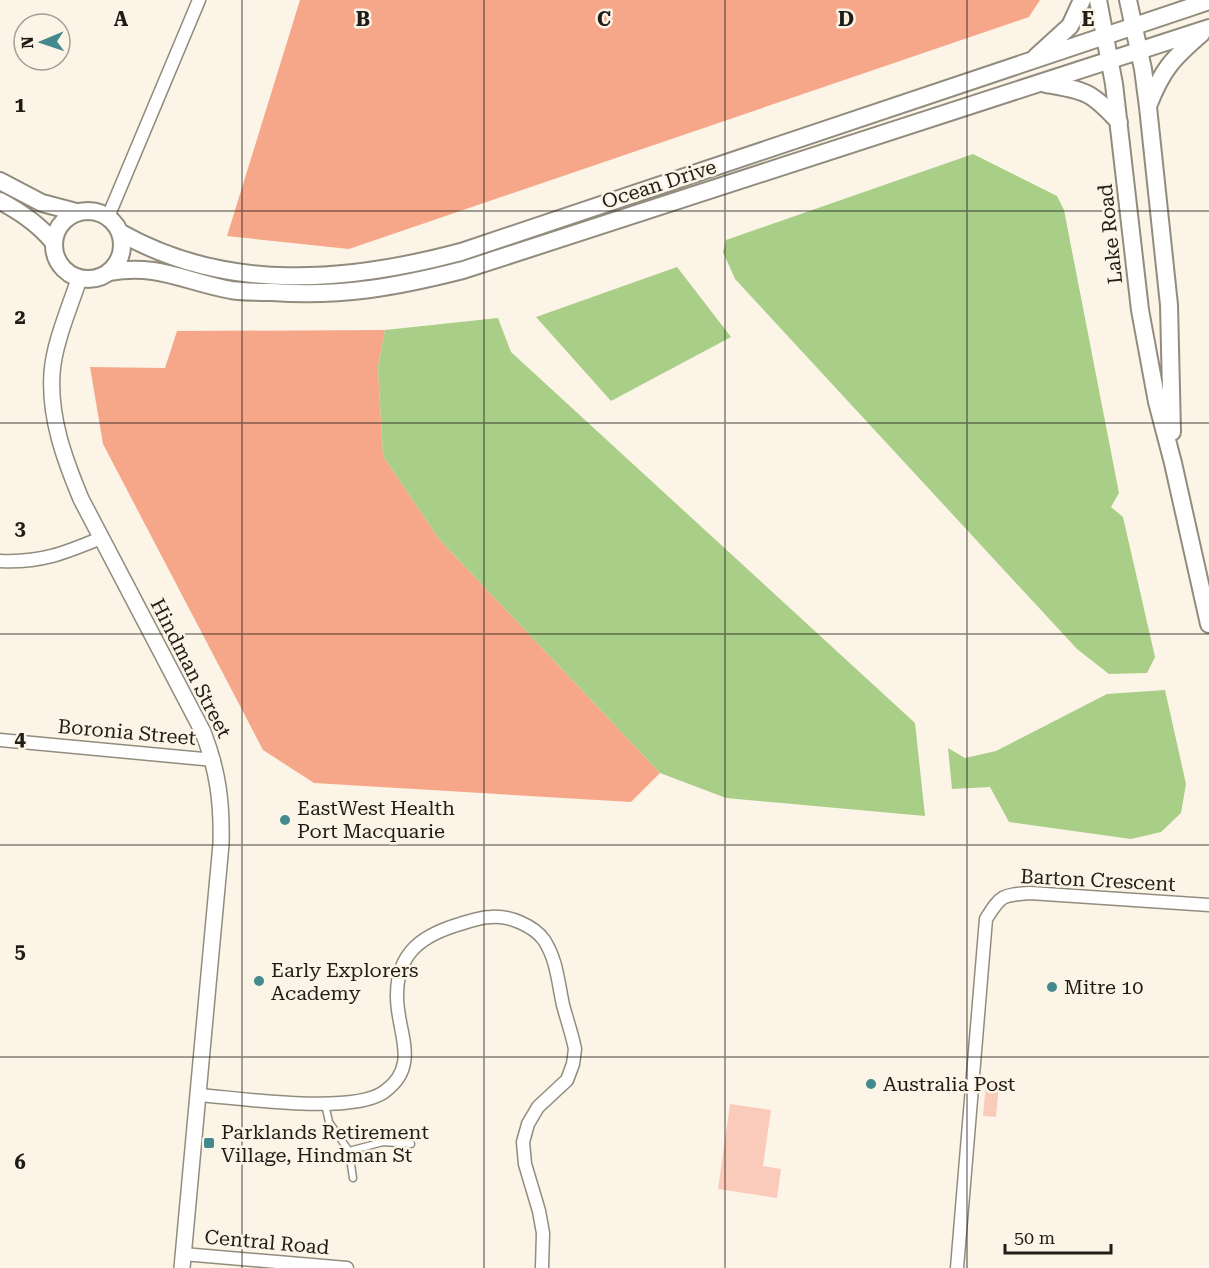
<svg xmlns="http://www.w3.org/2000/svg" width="1209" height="1268" font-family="'Roboto Serif',serif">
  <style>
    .green { fill: #facbba }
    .forest { fill: #f6a78a }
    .water { fill: #a8ce88 }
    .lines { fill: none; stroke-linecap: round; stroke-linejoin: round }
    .service-casing { stroke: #928c7f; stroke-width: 9 }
    .minor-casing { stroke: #928c7f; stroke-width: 15 }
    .tertiary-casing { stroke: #928c7f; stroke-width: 18 }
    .secondary-casing { stroke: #928c7f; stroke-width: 20 }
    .service { stroke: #fff; stroke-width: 6 }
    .minor { stroke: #fff; stroke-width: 12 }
    .tertiary { stroke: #fff; stroke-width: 15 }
    .secondary { stroke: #fff; stroke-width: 16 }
    .grid { fill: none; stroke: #201d18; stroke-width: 1.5; stroke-opacity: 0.55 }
    .poi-dot { fill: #428a8d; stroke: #fcf5e7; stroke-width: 2 }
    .labels { text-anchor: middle; stroke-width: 5; stroke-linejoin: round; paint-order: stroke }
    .street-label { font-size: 20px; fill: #201d18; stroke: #fcf5e7 }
    .poi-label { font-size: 20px; fill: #201d18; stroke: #fcf5e7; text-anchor: start }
    .grid-label { font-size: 20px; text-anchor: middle; font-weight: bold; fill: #201d18; stroke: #fcf5e7; stroke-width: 5; stroke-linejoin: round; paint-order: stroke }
  </style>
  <rect width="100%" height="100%" fill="#fcf5e7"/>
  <path class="green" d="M986,1082L999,1084L996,1117L983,1116Z
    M730,1104L771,1110L763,1166L781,1169L777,1198L718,1189Z"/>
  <path class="forest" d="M300,0H1040L1029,17L349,249L227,236Z
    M385,330L378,367L383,456L439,539L660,773L631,802L314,783L263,750L103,444L90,367L165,368L177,331Z"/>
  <path class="water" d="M973,154L1057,196L1064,210L1119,493L1111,507L1123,517L1155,657L1147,673L1109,674L1077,649L735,279L723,252L726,240Z
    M677,267L731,337L611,401L536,317Z
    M498,318L511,352L915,723L925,816L726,798L660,773L439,539L383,456L378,367L385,330Z
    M1165,690L1186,784L1181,813L1161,832L1131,839L1009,822L990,787L952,789L948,748L965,758L996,751L1107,694Z"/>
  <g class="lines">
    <defs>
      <path id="service" d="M325,1104L329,1122L349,1151L353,1178
        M349,1151L383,1142L411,1144"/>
      <path id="minor" d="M108,217L199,0
        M0,561C40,563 65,553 101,538
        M0,740L214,760
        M199,1095C240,1098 351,1115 384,1092C422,1065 396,1031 397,995C397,952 423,935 460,924C470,921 481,917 491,917C509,915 534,926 544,940C557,960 558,982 563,1005C567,1020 572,1034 575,1049L573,1064L567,1080L538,1107L528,1124L523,1142L525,1164L539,1211L543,1233L542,1268
        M183,1254L347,1268
        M957,1268L986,919C1001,895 1002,895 1030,893L1209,905"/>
      <path id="tertiary" d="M79,279C70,307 54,343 52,373C49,417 64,458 81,499L203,732C218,771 222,802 221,844L182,1268"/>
      <path id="secondary" d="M1098,0L1114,84L1140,310L1157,402L1173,463L1209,624
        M1128,0L1143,69L1148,107L1169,305L1172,432
        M1036,57L1070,26L1082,0
        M1046,84C1085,90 1092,92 1119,122
        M1148,106C1162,70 1172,59 1201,34
        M0,181L42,203L76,212
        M0,201C21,212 39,224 54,243
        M54 245a34 34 0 1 1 68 0a34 34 0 1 1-68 0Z
        M121,233C227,293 348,282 461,252L1209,1
        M110,272C157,263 186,282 231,290C244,292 259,292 272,292C341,297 396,287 463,270L1209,28"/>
    </defs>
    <use href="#service" class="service-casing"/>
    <use href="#minor" class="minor-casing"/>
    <use href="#tertiary" class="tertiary-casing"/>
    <use href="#secondary" class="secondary-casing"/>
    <use href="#service" class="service"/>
    <use href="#minor" class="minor"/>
    <use href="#tertiary" class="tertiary"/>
    <use href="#secondary" class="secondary"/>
  </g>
  <path class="grid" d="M242,0V1268M484,0V1268M725,0V1268M967,0V1268M0,211H1209M0,423H1209M0,634H1209M0,845H1209M0,1057H1209"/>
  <g class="poi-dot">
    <circle cx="285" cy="820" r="6"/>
    <circle cx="259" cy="981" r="6"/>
    <circle cx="1052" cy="987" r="6"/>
    <circle cx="871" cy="1084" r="6"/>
    <rect x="203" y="1137" width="12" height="12" rx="3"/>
  </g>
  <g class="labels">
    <g class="street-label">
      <text transform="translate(659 184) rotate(-18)" y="7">Ocean Drive</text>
      <text transform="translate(1110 234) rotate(-96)" y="7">Lake Road</text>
      <text transform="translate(191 668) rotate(63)" y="7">Hindman Street</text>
      <text transform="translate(127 732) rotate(5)" y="7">Boronia Street</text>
      <text transform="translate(1098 880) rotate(3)" y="7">Barton Crescent</text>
      <text transform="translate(267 1242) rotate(5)" y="7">Central Road</text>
    </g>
    <g class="poi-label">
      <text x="297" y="815">EastWest Health<tspan x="297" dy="23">Port Macquarie</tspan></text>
      <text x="271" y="977">Early Explorers<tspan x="271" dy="23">Academy</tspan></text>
      <text x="1064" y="994">Mitre 10</text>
      <text x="883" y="1091">Australia Post</text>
      <text x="221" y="1139">Parklands Retirement<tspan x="221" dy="23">Village, Hindman St</tspan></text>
    </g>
  </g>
  <g class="grid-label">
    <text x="121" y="26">A</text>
    <text x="363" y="26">B</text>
    <text x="604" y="26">C</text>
    <text x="846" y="26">D</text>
    <text x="1088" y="26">E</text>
    <text x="20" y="112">1</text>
    <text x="20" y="324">2</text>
    <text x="20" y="535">3</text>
    <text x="20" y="746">4</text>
    <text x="20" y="958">5</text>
    <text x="20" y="1169">6</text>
  </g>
  <g transform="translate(42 42) rotate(268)"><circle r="28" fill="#fcf5e7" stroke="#a49f94" stroke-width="1.5"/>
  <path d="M0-4.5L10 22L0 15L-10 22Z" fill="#428a8d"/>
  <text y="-9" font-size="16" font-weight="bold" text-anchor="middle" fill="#201d18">N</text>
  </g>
  <path d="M1005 1244v9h106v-9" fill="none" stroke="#201d18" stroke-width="3"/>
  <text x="1014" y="1244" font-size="18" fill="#201d18" stroke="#fcf5e7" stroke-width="4.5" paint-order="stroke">50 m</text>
</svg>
